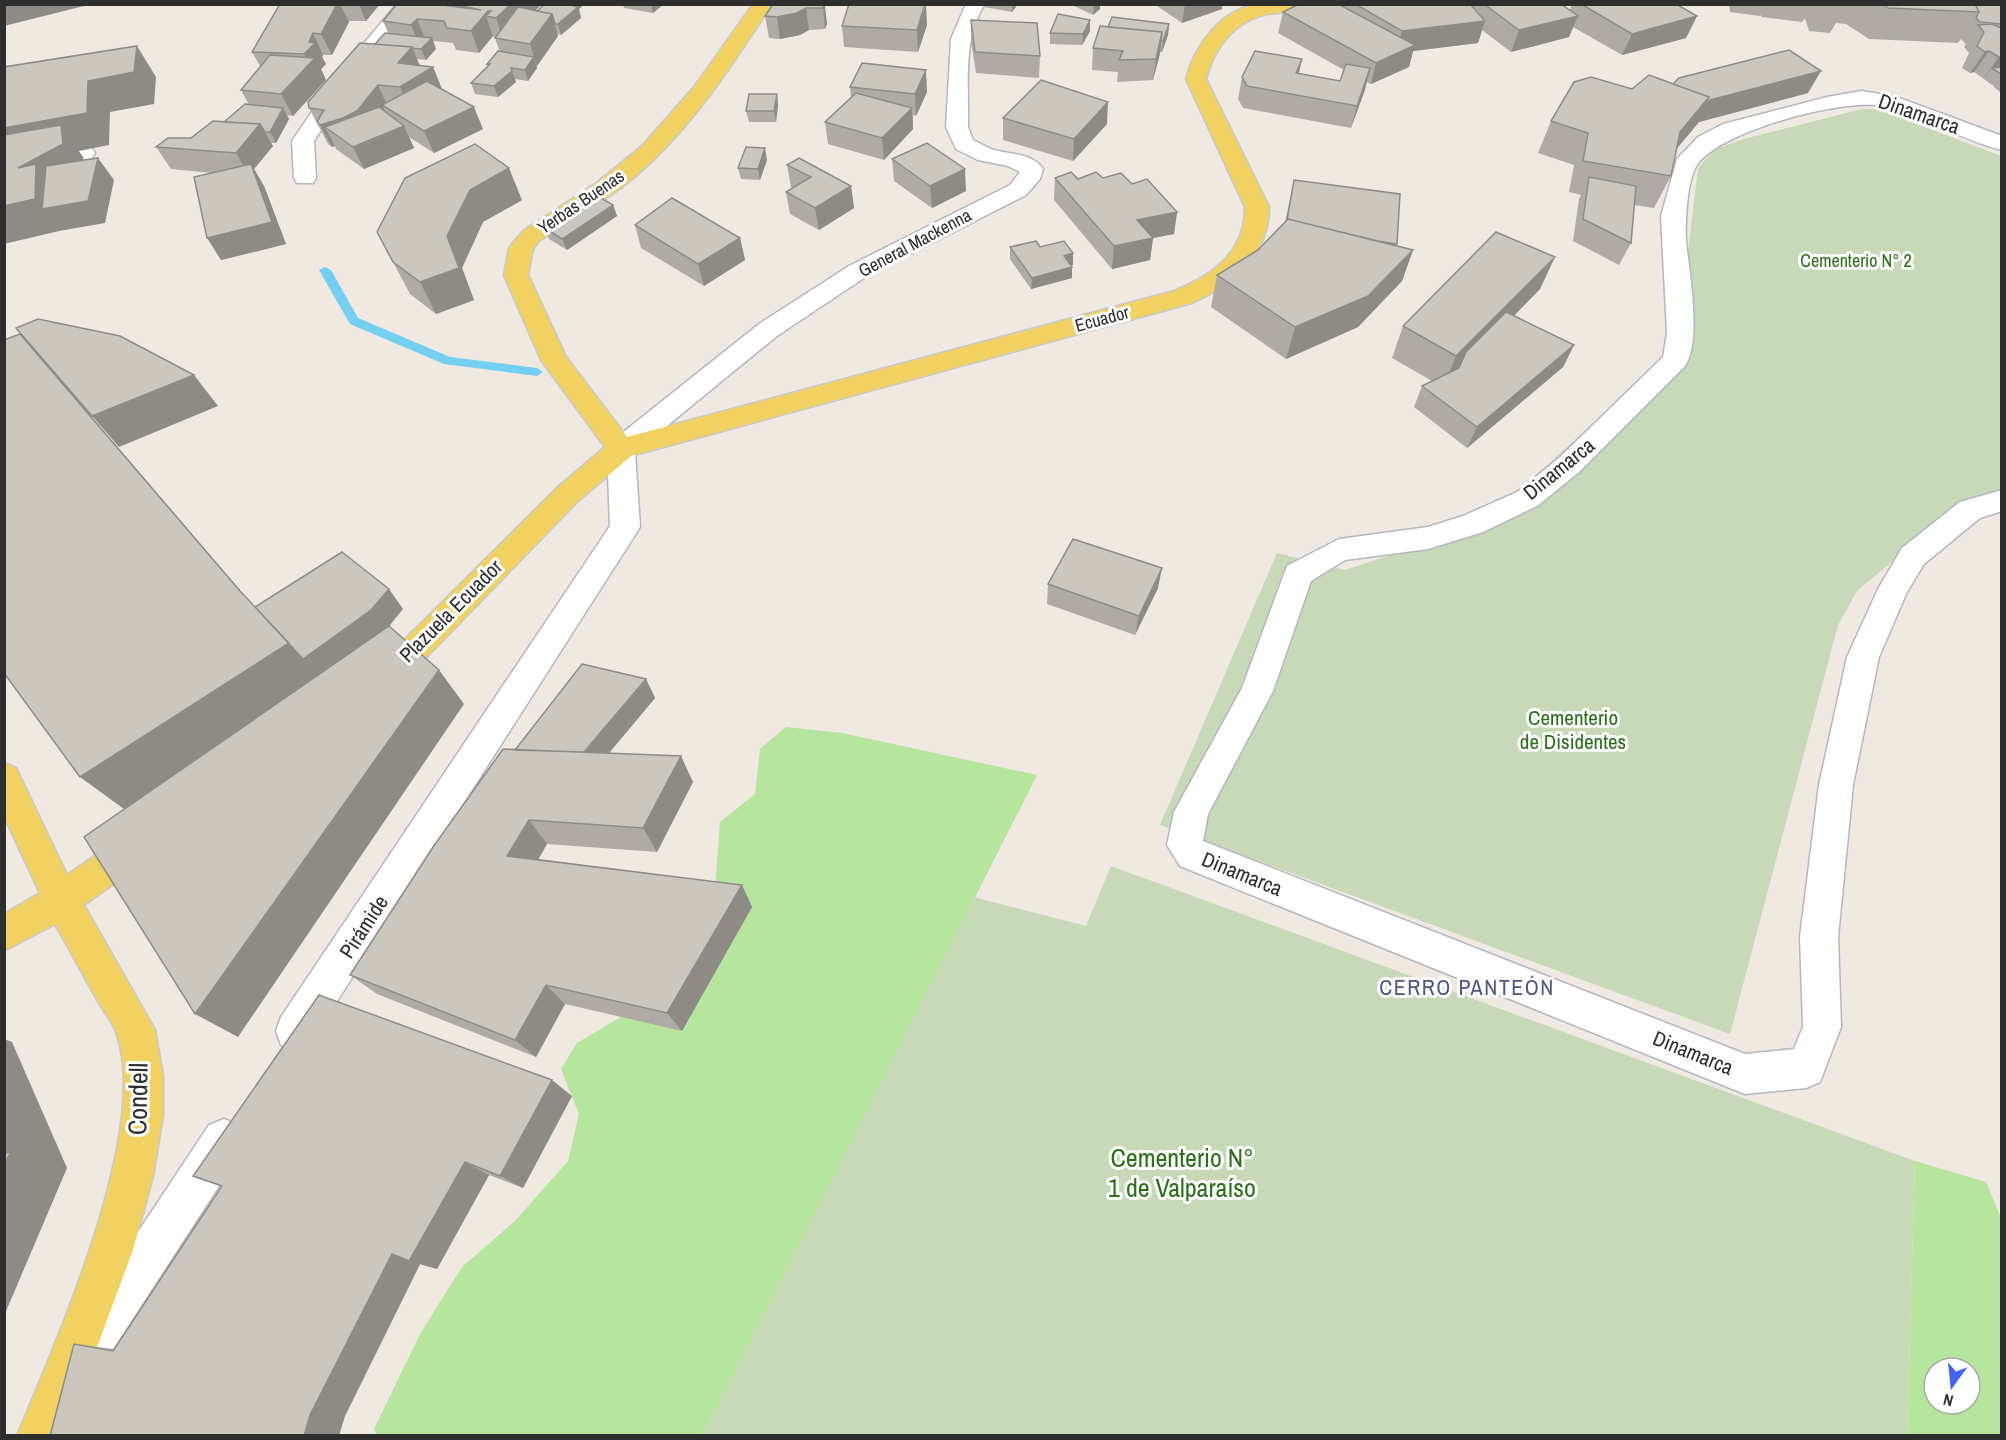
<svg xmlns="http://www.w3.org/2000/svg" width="2006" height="1440" font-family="'Archivo Narrow',sans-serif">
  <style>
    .green { fill: #b6e59e; fill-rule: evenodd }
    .cemetery { fill: #c8d9b8 }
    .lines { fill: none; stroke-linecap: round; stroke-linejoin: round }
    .stream { fill: #75cff0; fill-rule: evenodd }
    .minor-casing { stroke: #b4b7c1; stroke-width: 3 }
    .major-casing { stroke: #c9c9c9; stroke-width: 3 }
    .minor { fill: #fff; fill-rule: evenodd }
    .major { fill: #f2d163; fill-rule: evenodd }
    .wall { fill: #afaba4 }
    .shaded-wall { fill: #8e8b86 }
    .building { fill: #cbc7bf; stroke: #8e8b86; stroke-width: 1.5 }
    .labels { text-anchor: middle; stroke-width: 6; stroke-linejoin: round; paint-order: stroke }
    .far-street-label { font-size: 18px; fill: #2e2e2e; stroke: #fff }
    .far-park-label { font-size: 18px; fill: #2c6e1b; stroke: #fff }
    .street-label { font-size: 21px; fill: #2e2e2e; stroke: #fff }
    .park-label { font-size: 21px; fill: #2c6e1b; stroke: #fff }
    .neighbourhood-label { font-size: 22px; letter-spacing: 1.5px; fill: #4d5680; stroke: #fff }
    .near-street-label { font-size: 26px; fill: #2e2e2e; stroke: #fff }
    .near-park-label { font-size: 26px; fill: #2c6e1b; stroke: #fff }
  </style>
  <rect width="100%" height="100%" fill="#efe9e1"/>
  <path class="green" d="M786,727L842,733L1037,775L703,1435L377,1436L374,1429L420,1334L462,1267L515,1221L568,1161L579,1114L561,1069L577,1043L682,981L711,941L720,822L755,794L760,749Z
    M1915,1161L1986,1182L2001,1218L2002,1435L1907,1436ZM1934,1368H1970V1404H1934Z"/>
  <path class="cemetery" d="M1862,109H1878L2001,156V493L1899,556L1857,591L1838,625L1730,1034L1160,825L1277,553L1345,570L1454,534L1517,493L1677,346L1698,168L1714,150L1743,139Z
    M1111,866L1915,1161L1907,1435H703L974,897L1086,926Z"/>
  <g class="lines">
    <path class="stream" d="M325,267L331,270L358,318L450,357L537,368L543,372L537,376L444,364L350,324L319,270Z"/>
    <defs>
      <path id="minor" d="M397,4H417L349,86L314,141L316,178L313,183H297L294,178L292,141L334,79Z
        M966,4H985C962,38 969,88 968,127L973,140C979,143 985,146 991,149C1008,155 1032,152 1043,169L1040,179L1026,195L867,276L777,336L635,452L640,527L635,535L309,1045L295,1050L281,1045L276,1031L281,1017L610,526L607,449L611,442L759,324L849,266L1010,185L1020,172L1008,166L978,160L956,149L946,127L951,39Z
        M1861,91L1894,96L2002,136V150C1961,140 1923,115 1882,106C1844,98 1719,131 1697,165C1687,180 1685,222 1686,240C1689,272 1702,340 1685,366L1579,472L1537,506L1483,532L1428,549L1345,560L1311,581L1273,691L1208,814L1203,841L1745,1054L1794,1049L1803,1027L1800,937L1819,785L1847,657L1878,589L1902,548L1960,502L2002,490V511L1980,518L1924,564L1907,592L1879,657L1853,785L1838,937L1841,1027L1820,1082L1806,1088L1745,1094L1180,866L1167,845L1174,812L1242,688L1287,566L1339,539L1428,527L1463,516L1517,492L1559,458L1663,357L1667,333L1661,216L1677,159L1698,137L1723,124L1827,97Z
        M84,146L92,148L95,153L92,158L4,174V160Z
        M224,1119L239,1125L245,1140L239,1155L99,1371L83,1378L67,1371L60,1355L67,1339L209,1125Z"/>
      <path id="major" d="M753,4H772C733,64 693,126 638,174C608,200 572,219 539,241L533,249L528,275L566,357L627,437L1174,291C1213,275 1245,253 1245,207L1186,79C1195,45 1222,7 1261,4C1280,3 1299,4 1317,4L1315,8C1299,12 1283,12 1268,14C1235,20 1214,48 1206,79L1269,207C1269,255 1232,285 1192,303L631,456L578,501L418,666C403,679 391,696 370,688L365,679L370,670L396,648L558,487L605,447L541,360L504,275L509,248L523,231L598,182L642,146L694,87Z
        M4,763L16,768L67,875L128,833L141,828L154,833L159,844L154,855L84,905L155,1030L163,1076V1115L153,1176L133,1250L64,1436H17C56,1341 150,1133 117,1035C114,1024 105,1013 99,1003C84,977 70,950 55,924L4,951V914L40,893L4,816Z"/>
    </defs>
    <use href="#minor" class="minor-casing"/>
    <use href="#major" class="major-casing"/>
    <use href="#minor" class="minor"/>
    <use href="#major" class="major"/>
  </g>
  <path class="wall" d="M280,4H380L366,21H348L349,22L332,55H323L322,57L326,64L321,69L326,80L293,116L287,115L289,119L276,143H271L273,146L254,169L264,186L286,244L221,260L212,173L171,169L156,147L191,138L224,122L249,105L241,90L260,66L252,52Z
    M397,4H542L535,11H537L544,5V4H584L579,9L581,18L561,35L558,34V36L537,66V68L528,81L515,79L516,82L498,97L475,94L471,83L488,67L487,64L500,52L495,38L493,36L479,53L456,50L453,43L433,41L436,49L426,60L417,59L420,66L433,67L442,89L483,129L434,153L409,137L414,148L364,169L336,149L335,146L332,147L328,144L309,108L375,44L388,33L383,21Z
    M623,4H664L653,13L624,8Z
    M773,4H826L825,7L827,24L825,29L809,30L800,35L780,39L769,38L765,16Z
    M984,4H1018L1012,12L984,7Z
    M1070,4H1100V9L1093,15Z
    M1154,4H1222V9L1182,23Z
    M1299,4H1561L1570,10L1572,4H1676L1697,16L1686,38L1622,55L1573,27L1569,37L1511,52L1482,30L1478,43L1413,51L1409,67L1371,84L1367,82L1351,128L1243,108L1238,99L1242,77L1302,59L1299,73L1340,81L1344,70L1278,33L1283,12Z
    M2001,4V93L1993,86L1994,85H1992L1984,79L1974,72L1970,73L1962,68L1969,53L1964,47L1966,44L1961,39L1958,43L1869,39L1846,24L1836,23L1830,33L1809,31L1805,18L1802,22L1761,17V15L1760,16L1730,12L1729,5Z
    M971,20L1040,56L1039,78L976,73L971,41Z
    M1090,20V31L1082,45L1050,44V33Z
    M1169,24L1168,35L1162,52H1160L1153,80L1117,82L1118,72L1092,70L1093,48L1108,27Z
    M927,25L918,52L844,47L842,26Z
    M850,87L927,92L916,116L913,115V129L884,160L828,144L825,122L851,97Z
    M1632,89L1808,93L1699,122L1677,148L1671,176L1654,208L1634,205L1631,243L1619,265L1573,241L1579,199L1581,195L1569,192L1574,165L1538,153L1551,121Z
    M777,94L778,105L776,122H749L746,111Z
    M1003,118L1107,124L1073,161L1003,140Z
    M892,159L966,191L932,208L894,181Z
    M767,160L760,180L741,179L738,168Z
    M787,165L851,186L854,208L819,230L790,214L786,192L792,188L791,187Z
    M1055,178H1103L1132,184L1177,212L1174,234L1153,238L1150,260L1112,269L1054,200Z
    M1294,180L1397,244L1396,245L1413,250L1402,281L1358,327L1286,359L1211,307L1217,275L1258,250L1285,222Z
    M522,200L483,222L462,268L474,300L436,314L410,294L377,232Z
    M613,205L617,216L567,250L549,239L545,228Z
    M635,225L740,238L745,260L704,286L641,248Z
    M1010,247H1040L1073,253V265H1071L1072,278L1031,289L1010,259Z
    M1540,289L1514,316L1574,345L1563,367L1467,448L1414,407L1422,386L1432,381L1392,358L1403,326Z
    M1048,584L1158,588L1135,635L1047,604Z
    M646,679L655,698L609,753L693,782L657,852L547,844L538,859L742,885L752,907L682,1031L565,1004L536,1057L377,994L350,975L515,750Z
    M572,1096L523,1188L489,1175L437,1269L420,1264L345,1416L74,1344L114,1349Z"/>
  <path class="shaded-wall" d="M4,4H92L4,26Z
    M337,4H340L349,22L332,55L321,34Z
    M359,4H380L366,21Z
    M497,4H542L503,40L496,18Z
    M570,4H584L579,9L581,18L561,35L558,24L573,12Z
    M651,4H664L653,13Z
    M815,4H826L825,7L827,24L825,29L823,8Z
    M926,4L927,25L918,52L917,30Z
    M1012,4H1018L1012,12Z
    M1094,4H1100V9L1093,15Z
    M1185,4H1222V9L1182,23Z
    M806,8L809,30L800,35L780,39L777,17Z
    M488,11L491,17L486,16L493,36L479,53L471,31Z
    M552,14L558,36L537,66L530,44Z
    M1578,16L1569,37L1511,52L1519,30Z
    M1697,16L1686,38L1622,55L1632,34Z
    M417,19L426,41L420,46L411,25Z
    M1090,20V31L1082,45L1083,34Z
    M1485,21L1478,43L1413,51L1409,67L1371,84L1376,63L1396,53L1402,31Z
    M1169,24L1168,35L1162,52L1163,41Z
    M1162,32L1160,54L1153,80L1156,59Z
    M313,33L323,55L322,57L326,64L321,69L326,80L293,116L281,94L309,65L304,54Z
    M432,38L436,49L426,60L421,49Z
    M137,46L156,77L154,104L110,112L109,145L79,151L83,157L86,176L98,158L114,180L105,223L59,231L4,244V128L88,81Z
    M412,47L421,69L433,67L442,89L410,109L400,87L398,63Z
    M1989,51L1974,72L1970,73L1985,52Z
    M534,57L537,68L528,81L525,70Z
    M1999,57H2001V70L1992,68L1983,79Z
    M1302,59L1297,81L1296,73Z
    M511,68L516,82L498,97L494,86Z
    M1370,68L1365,90L1351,128L1357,106Z
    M926,70L927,92L916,116L915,94Z
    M1821,71L1808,93L1699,122L1664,164L1680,132L1709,97L1710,100Z
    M378,85L388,107L382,105L385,111L367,133L325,127L335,146L332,147L320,125Z
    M777,94L778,105L776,122L774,111Z
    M1108,102L1107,124L1073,161L1074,139Z
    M474,107L483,129L434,153L424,131Z
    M283,108L289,119L276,143L270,132Z
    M912,108L913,129L884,160L882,138Z
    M260,124L273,146L254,169L264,186L286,244L221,260L207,238L249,175L236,153Z
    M404,126L414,148L364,169L353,147Z
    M765,148L767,160L760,180L758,169Z
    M509,168L522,200L483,222L462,268L474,300L436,314L420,282L447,236L470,190Z
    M965,169L966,191L932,208L930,186Z
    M851,186L854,208L819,230L815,208Z
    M613,205L617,216L567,250L562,239Z
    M1177,212L1174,234L1153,238L1150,260L1112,269L1114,246L1137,220Z
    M740,238L745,260L704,286L698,264Z
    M1413,250L1402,281L1358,327L1286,359L1295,327Z
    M1073,253V265L1063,267L1064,256Z
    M1555,257L1540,289L1443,388L1456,356Z
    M1072,267V278L1031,289L1032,278Z
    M20,334L55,374L262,616L240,591Z
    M1574,345L1563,367L1467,448L1477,427Z
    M194,375L218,406L119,447L92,416Z
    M1162,568L1158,588L1135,635L1139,616Z
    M389,589L403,609L386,630L320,678L124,809L80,777L289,643Z
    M439,670L464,704L238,1037L195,1014Z
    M646,679L655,698L589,777L578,760Z
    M681,756L693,782L657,852L643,828Z
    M529,820L547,844L527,879L507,856Z
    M742,885L752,907L682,1031L667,1013Z
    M546,985L565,1004L536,1057L515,1040Z
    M4,1039L12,1042L67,1168L4,1316Z
    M552,1080L572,1096L523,1188L500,1176Z
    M465,1162L489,1175L437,1269L420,1264L345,1416L339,1436H304L310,1415L392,1254Z"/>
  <path class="building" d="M280,4H337L321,34L313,33L309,42L315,43L304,54L252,52Z
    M397,4H435L481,10L453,4H511L496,18L486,16L491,11H488L471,31L447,28L444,21L417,19L411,25L383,21Z
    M435,4H449L450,6Z
    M545,4H566L578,7L558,24H555L552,14L537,11Z
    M773,4H824L823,8H806L797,13L777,17L765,16Z
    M849,4H925L917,30L842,26Z
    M1299,4H1338L1415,45L1376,63L1283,12Z
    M1355,4H1470L1485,21L1402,31Z
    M1484,4H1561L1578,16L1519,30Z
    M1581,4H1676L1697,16L1632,34Z
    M1883,4H1975L1979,12L1888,8Z
    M1975,4H2001V24L1980,22L1976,18L1979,12Z
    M518,7L552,14L530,44L495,38Z
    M1058,14L1090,20L1083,34L1050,33Z
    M1112,17L1169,24L1163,41H1161L1162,32L1108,27Z
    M971,20L1037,23L1040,56L975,52Z
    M1992,24L2001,28V57H1999L1989,51L1985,52L1977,46L1984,32L1978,25Z
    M1100,26L1162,32L1156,59L1119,60L1123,51L1093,48Z
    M385,33L432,38L421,49L411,48L412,47L375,44Z
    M360,43L412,47L398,63L433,67L400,87L378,85L357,111L343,118L320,125L317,122L324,110L309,108L308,102Z
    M137,46L134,72L88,81L87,113L4,128V67Z
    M1789,50L1821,71L1710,100L1704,107L1709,97L1673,84L1679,78Z
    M498,51L534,57L525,70L511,68L512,71L494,86L471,83L490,64H487Z
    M1255,51L1302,59L1296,73L1340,81L1346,64L1370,68L1357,106L1247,86L1242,77Z
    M270,55L315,58L281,94L241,90Z
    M862,63L926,70L915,94L850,87Z
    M2001,67V74L1992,68Z
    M1649,75L1709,97L1680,132L1671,176L1583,161L1588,133L1551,121L1574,82L1591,77L1632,89Z
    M1041,80L1108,102L1074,139L1003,118Z
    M427,81L474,107L424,131L382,105Z
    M856,93L912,108L882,138L825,122Z
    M749,94H777L774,111H746Z
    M245,104L283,108L270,132H265L260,124L224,122Z
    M379,107L404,126L353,147L325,127Z
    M213,121L260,124L236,153L156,147L168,138H191Z
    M61,125L63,144L18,168L36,164L35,199L4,206V135Z
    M927,143L965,169L930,186L892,159Z
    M475,144L509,168L470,190L447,236L459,268L420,282L393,262L377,232L405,178Z
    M746,147L765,148L758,169L738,168Z
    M98,158L88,201L42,209L46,166Z
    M799,158L851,186L815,208L786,192L811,177L787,165Z
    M251,164L272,222L207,238L194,177Z
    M1071,172L1078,179L1096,172L1103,178L1121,173L1132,184L1147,179L1177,212L1137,220L1153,238L1114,246L1055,178Z
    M1589,177L1636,186L1631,243L1583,219Z
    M1294,180L1400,194L1397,244L1378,241L1288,219L1287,220Z
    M596,195L613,205L562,239L545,228Z
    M672,198L740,238L698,264L635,225Z
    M1288,219L1413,250L1368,296L1295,327L1217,275L1258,250Z
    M1496,232L1555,257L1456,356L1403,326Z
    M1036,241L1040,247L1064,241L1073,253L1064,256L1072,267L1032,278L1010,247Z
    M1506,312L1574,345L1477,427L1422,386L1459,368L1466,352Z
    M38,319L120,336L194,375L92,416L16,328Z
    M20,334L240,591L289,643L80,777L4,673V340Z
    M1073,539L1162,568L1139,616L1048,584Z
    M342,552L389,589L371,610L303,659L255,607Z
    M389,626L439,670L195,1014L84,837Z
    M582,664L646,679L584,752L515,750Z
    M503,749L681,756L643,828L529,820L507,856L742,885L667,1013L546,985L515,1040L350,975L433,847Z
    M319,995L552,1080L500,1176L465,1162L409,1261L392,1254L310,1415L304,1436H50L74,1344L113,1351L222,1186L193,1176Z
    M11,1151L4,1165V1154Z"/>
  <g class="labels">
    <g class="far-street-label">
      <text transform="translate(581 202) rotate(-34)" y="6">Yerbas Buenas</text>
      <text transform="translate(915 243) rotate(-28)" y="6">General Mackenna</text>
      <text transform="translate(1102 319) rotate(-15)" y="6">Ecuador</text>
    </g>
    <g class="far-park-label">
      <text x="1856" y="267">Cementerio N° 2</text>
    </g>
    <g class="street-label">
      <text transform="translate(1919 114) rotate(19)" y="7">Dinamarca</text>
      <text transform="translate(1559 469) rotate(-39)" y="7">Dinamarca</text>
      <text transform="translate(451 611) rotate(-45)" y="7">Plazuela Ecuador</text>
      <text transform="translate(1242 874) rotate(22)" y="7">Dinamarca</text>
      <text transform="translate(364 927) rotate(-57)" y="7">Pirámide</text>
      <text transform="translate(1693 1053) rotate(22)" y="7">Dinamarca</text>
    </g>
    <g class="park-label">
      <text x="1573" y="725">Cementerio<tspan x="1573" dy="24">de Disidentes</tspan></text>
    </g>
    <g class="neighbourhood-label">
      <text x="1467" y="995">CERRO PANTEÓN</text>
    </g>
    <g class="near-street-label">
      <text transform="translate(138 1099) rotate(-89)" y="9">Condell</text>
    </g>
    <g class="near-park-label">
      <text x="1182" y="1167">Cementerio N°<tspan x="1182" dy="30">1 de Valparaíso</tspan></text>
    </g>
  </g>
  <rect width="2006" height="1440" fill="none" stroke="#2e2e2e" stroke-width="12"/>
  <g transform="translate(1952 1386) rotate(195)"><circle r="28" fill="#ffffff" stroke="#ababab" stroke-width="1.5"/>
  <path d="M0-4.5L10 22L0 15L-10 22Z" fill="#4264fb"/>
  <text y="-9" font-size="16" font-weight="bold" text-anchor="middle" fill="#2e2e2e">N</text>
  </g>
</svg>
